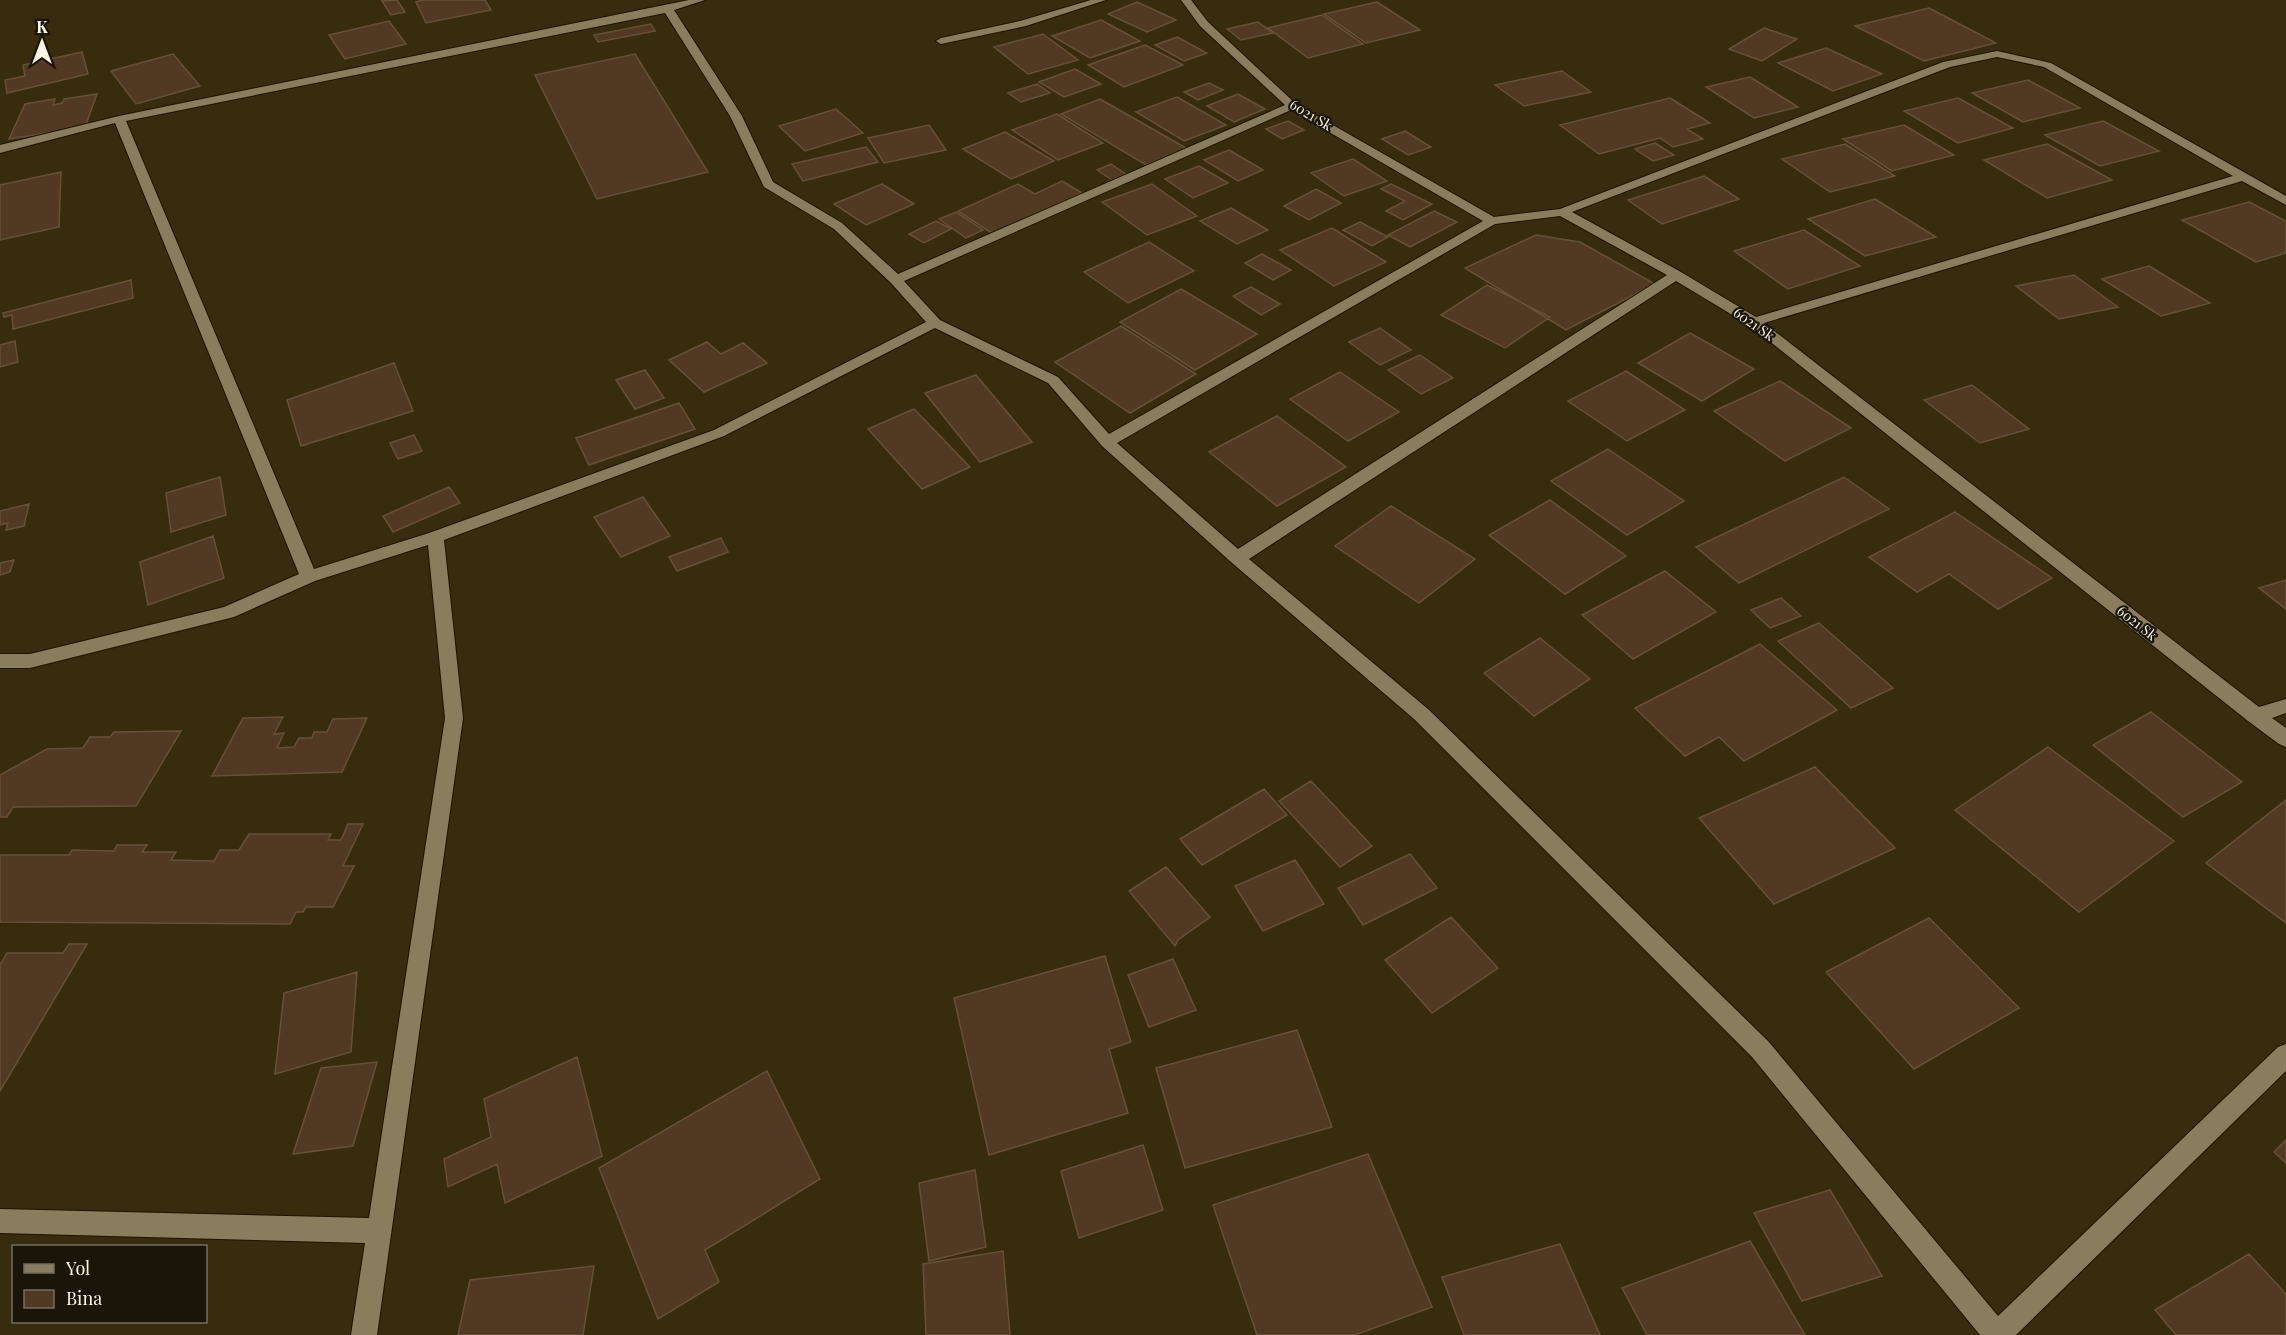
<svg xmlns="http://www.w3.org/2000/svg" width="2286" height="1335" font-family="'Playfair Display',serif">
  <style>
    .building { fill: #513923; stroke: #685038; stroke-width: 1.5 }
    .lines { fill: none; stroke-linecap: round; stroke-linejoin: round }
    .minor-casing { stroke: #1e1400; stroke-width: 2 }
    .minor { fill: #897d5d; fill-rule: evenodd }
    .labels { text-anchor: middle; stroke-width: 4.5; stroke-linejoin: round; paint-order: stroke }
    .far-street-label { font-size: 14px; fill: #fbf4e3; stroke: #1a1508 }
  </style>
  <rect width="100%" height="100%" fill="#372c0d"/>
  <path class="building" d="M397,0L405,12L391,15L382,1Z
    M423,0H485L491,10L426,23L416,2Z
    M1137,2L1176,20L1147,32L1108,14Z
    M1377,2L1420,30L1366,43L1324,14Z
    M1929,8L1996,43L1924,61L1855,26Z
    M1322,15L1363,44L1308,58L1268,28Z
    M1101,20L1140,41L1090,58L1052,36Z
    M389,21L406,44L345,59L329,35Z
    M1258,22L1273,33L1241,40L1227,29Z
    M651,24L655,31L598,42L594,35Z
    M1764,28L1797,39L1762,61L1729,49Z
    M1043,34L1078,60L1028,74L994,47Z
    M1177,37L1207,53L1184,61L1155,45Z
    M1145,45L1183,65L1124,87L1088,65Z
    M1826,48L1882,74L1833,91L1778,63Z
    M82,52L88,74L7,93L5,80L25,76L23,65Z
    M173,54L200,86L136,104L111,71Z
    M635,54L708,172L597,199L535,75Z
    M1075,69L1101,84L1064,97L1039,82Z
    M1562,71L1591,92L1524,106L1495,85Z
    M1750,77L1798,107L1754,118L1706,87Z
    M2028,80L2080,108L2023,122L1972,93Z
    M1209,83L1223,90L1198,100L1184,92Z
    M1037,84L1050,93L1021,102L1008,93Z
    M97,94L85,127L9,139L25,104L55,99L53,105L62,103L64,99Z
    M1238,94L1265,109L1234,122L1207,106Z
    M1177,97L1226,125L1184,141L1136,112Z
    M1670,98L1710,123L1687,129L1703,139L1673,147L1660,138L1599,154L1560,125Z
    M1958,98L2013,128L1958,143L1904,111Z
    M1100,99L1186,148L1146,165L1061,114Z
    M836,109L863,133L805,151L779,126Z
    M1057,114L1103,143L1058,160L1012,130Z
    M1288,121L1304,130L1282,139L1266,129Z
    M2103,121L2159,151L2100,166L2045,135Z
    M929,125L946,150L884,163L868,138Z
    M1904,125L1954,155L1892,171L1843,139Z
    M1405,131L1431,147L1408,155L1382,139Z
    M1005,132L1054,161L1011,179L963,149Z
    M1655,143L1674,155L1653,161L1635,149Z
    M1845,144L1895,176L1830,192L1782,159Z
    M2047,144L2112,180L2047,198L1984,160Z
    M866,147L878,162L803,181L792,164Z
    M1229,150L1263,170L1238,181L1204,160Z
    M1353,159L1387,181L1344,196L1311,173Z
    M1111,164L1126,174L1112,180L1097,170Z
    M1199,166L1228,183L1193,198L1165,179Z
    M61,172L59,227L0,240V185Z
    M1704,176L1739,199L1662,224L1628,200Z
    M1062,181L1082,193L993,234L958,211L1018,184L1035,194Z
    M882,184L914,204L866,225L834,204Z
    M1152,184L1197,216L1147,235L1102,202Z
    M1391,184L1432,204L1403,220L1386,211L1405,201L1381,189Z
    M1316,189L1341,203L1309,220L1284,206Z
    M1875,199L1936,237L1865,256L1808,219Z
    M2249,202L2286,221V253L2256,262L2182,220Z
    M1231,208L1268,230L1237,244L1200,221Z
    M1434,211L1457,222L1410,247L1388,235Z
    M956,212L983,230L966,238L939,219Z
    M936,221L951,229L924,243L909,234Z
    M1360,222L1388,237L1372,246L1343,230Z
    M1332,228L1386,262L1334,286L1280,250Z
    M1804,230L1860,266L1788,289L1734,251Z
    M1536,235L1580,242L1655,284L1566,330L1465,268Z
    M1149,242L1194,271L1128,303L1084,272Z
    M1262,254L1291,270L1273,280L1245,263Z
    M2149,266L2210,303L2161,316L2102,279Z
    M2074,275L2118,307L2059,319L2016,286Z
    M131,280L133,298L13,329L12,315L4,317L3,313Z
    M1487,285L1550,317L1505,348L1441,315Z
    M1251,287L1280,304L1261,315L1233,296Z
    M1181,289L1257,334L1195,370L1120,322Z
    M1121,326L1196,374L1130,413L1055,362Z
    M1380,328L1411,350L1380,365L1349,342Z
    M1690,333L1754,369L1702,401L1638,363Z
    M15,341L18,362L0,367V345Z
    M707,342L721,354L743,343L767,363L704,392L669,360Z
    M1420,355L1453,378L1421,394L1388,370Z
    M394,363L413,411L301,446L287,400Z
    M645,370L664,398L635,409L616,380Z
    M1626,371L1685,410L1627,441L1568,401Z
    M1340,372L1399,412L1348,441L1290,399Z
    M976,375L1032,442L980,462L925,393Z
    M1780,381L1851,428L1785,461L1714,411Z
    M1972,385L2029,429L1980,443L1924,400Z
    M679,403L695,429L589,465L576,438Z
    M914,409L970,467L922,489L868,429Z
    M1277,416L1346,467L1277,506L1209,452Z
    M414,435L422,451L398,459L390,443Z
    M1608,449L1684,501L1627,535L1551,481Z
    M220,477L226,515L171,532L166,493Z
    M1844,477L1889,509L1739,583L1696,547Z
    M449,487L460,503L393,532L383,516Z
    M643,497L670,536L621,557L594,517Z
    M1550,500L1626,556L1565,594L1489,535Z
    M29,504L24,526L6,530L8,523L0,525V511Z
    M1391,506L1475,559L1419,603L1335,546Z
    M1955,512L2052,578L1998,609L1949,574L1917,592L1869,557Z
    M213,536L224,578L148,605L140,562Z
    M721,538L728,552L677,571L669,557Z
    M14,560L10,572L0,575V563Z
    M1665,571L1716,612L1633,659L1582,615Z
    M2286,580V609L2259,588Z
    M1781,598L1801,616L1770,628L1751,610Z
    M1819,623L1893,688L1851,708L1778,641Z
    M1540,638L1590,679L1534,716L1484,673Z
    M1760,644L1837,710L1744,761L1719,737L1685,756L1635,708Z
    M2151,712L2242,782L2183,817L2093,745Z
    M283,717L274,734L284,733L277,748L294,747L299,738H312L314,732H327L333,719L367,718L342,772L212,776L243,718Z
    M181,731L136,806L13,807L7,817H0V775L47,749L83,748L90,737H110L114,732Z
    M2048,747L2174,841L2079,912L1955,810Z
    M1815,767L1895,848L1774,904L1699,818Z
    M1311,781L1372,846L1340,867L1279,801Z
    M1264,789L1287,815L1202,865L1180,839Z
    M2286,800V923L2206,863Z
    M348,824H363L343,866H354L333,907H306L303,912H296L290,924L0,922V855H69L72,850L114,851L117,845H147L142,852H176L171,860L214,861L220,850H239L249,834H331L328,840H341Z
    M1410,854L1437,888L1363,925L1338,888Z
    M1295,860L1324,904L1263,931L1235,886Z
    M1166,867L1210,917L1178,940L1175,946L1129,891Z
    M1451,917L1498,968L1432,1013L1385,960Z
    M1929,918L2019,1008L1914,1069L1826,972Z
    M69,944H87L0,1091V965L7,953H63Z
    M1105,956L1131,1042L1109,1049L1128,1113L989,1155L954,998Z
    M1173,959L1196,1010L1149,1027L1128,975Z
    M357,972L351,1052L275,1074L284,993Z
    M1297,1030L1332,1127L1185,1168L1156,1068Z
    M577,1057L602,1156L505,1203L497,1164L448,1187L444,1159L491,1137L484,1099Z
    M377,1062L353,1146L293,1154L321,1068Z
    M767,1071L820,1179L705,1250L719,1282L658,1319L599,1168Z
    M2286,1140V1163L2274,1152Z
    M1143,1145L1163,1210L1079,1238L1061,1171Z
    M1368,1154L1432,1307L1355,1335H1257L1213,1205Z
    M975,1170L986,1247L929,1261L919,1183Z
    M1830,1190L1882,1276L1802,1301L1754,1213Z
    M1750,1241L1805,1335H1647L1622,1288Z
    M1560,1244L1600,1335H1464L1442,1277Z
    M1003,1251L1010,1335H926L923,1264Z
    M2249,1254L2286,1294V1335H2176L2155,1310Z
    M594,1266L583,1335H458L470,1280Z"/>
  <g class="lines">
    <defs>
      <path id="minor" d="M689,0H705L674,10L742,116L773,182L842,223L898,274L1285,105L1200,26L1181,0H1191L1208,22L1296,104L1494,217L1560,209L1943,62L1997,51L2051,63L2286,196V205L2242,181L1764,323L2259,707L2286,699V713L2272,718L2286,728V747L2279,744L2248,721L1749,325L1676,281L1249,559L1428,709L1768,1041L1998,1316L2278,1047L2286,1044V1071L2016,1335H1980L1752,1057L1414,719L1231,562L1102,446L1048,383L935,328L724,436L444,540L463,718L377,1335H351L365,1243L0,1233V1209L369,1218L445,718L428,545L315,581L234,617L30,668H0V654H30L224,607L299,574L115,123L0,153V145L119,116ZM665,13L730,116L764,187L834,229L891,283L926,322L714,430L429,533L314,569L126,121ZM1997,57L2044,67L2233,176L1756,317L1681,272L1572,212L1950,67ZM1291,110L1483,221L1109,434L1058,377L940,320L904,281ZM1560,216L1667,275L1238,549L1117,443L1495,224Z
        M1091,0H1106L1026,26L941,44L936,41L941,38L1020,21Z"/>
    </defs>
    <use href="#minor" class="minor-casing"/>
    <use href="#minor" class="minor"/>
  </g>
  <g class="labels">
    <g class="far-street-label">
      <text transform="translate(1311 115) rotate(31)" y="5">6021 Sk</text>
      <text transform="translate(1754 324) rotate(35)" y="5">6021 Sk</text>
      <text transform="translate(2137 623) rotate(38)" y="5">6021 Sk</text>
    </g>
  </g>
  <rect x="12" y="1245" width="195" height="78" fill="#1a1508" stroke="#746e60" stroke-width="1.5"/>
  <rect x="24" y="1264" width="30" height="9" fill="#897d5d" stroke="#746e60" stroke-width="1.5"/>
  <text x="66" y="1275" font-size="18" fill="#fbf4e3">Yol</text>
  <rect x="24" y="1290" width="30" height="18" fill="#513923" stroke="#746e60" stroke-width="1.5"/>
  <text x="66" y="1305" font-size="18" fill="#fbf4e3">Bina</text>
  <g transform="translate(42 42)" stroke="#1a1508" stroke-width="4.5" paint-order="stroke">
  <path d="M0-4.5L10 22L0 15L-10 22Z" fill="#fbf4e3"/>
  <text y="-9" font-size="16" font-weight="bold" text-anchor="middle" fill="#fbf4e3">K</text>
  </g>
</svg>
